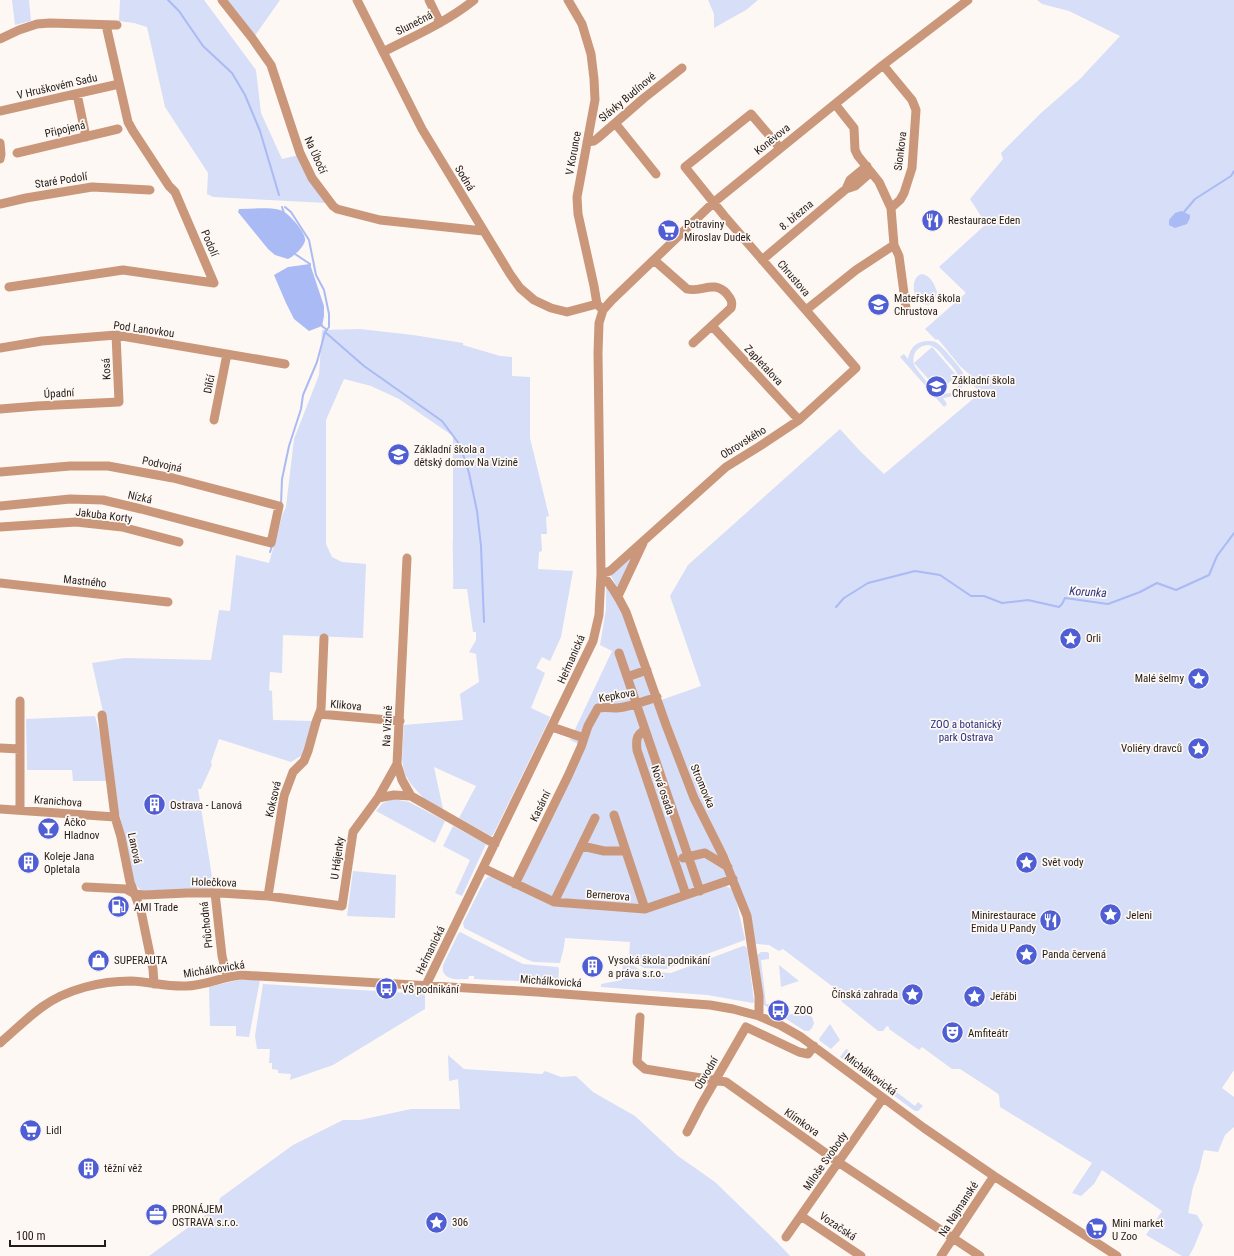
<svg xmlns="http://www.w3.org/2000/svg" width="1234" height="1256" font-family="'Roboto Condensed',sans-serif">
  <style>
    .green { fill: #d6def8; fill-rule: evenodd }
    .water { fill: #aabaf4 }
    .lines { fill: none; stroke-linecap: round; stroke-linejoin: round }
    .stream { stroke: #aabaf4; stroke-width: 2 }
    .minor { stroke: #cb977a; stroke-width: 9 }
    .labels { text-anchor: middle; stroke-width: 3.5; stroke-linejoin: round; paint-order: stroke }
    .street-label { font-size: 11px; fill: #251b16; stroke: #fdf8f4 }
    .poi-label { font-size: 11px; fill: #251b16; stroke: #fdf8f4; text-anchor: start }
    .park-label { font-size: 11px; fill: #272f80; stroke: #fdf8f4 }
    .water-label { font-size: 12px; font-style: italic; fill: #2a3385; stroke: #fdf8f4 }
  </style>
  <rect width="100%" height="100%" fill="#fdf8f4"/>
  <path class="green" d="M12,0H29L31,21L15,25Z
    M120,0H204L256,70L261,113L282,159L299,155L327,203L213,197L207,194L208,173L165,107L147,27L134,23L119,21Z
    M224,0H280L254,37Z
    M708,0H758L746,10L714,28V14Z
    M1037,0H1234V1070L1222,1088L1234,1097V1127L1225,1135L1218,1152L1204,1150L1199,1171L1193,1187L1188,1213L1197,1215L1203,1225L1194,1247L1189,1256H1182L1146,1235L1162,1211L1102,1170L1094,1184L1081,1196L1072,1193L1092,1163L1000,1107L999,1095L997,1093L960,1069H952L922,1047L919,1050L889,1029V1027L887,1026L883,1031H878L841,1001L845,996L783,949L779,951L769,945L756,944L754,941L749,913L729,858L698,798L661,700L701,686L670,596L688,565L840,429L860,451L884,474L980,393L966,377L969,374L960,366L938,339L936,340L925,329L966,293L939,267L986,224L970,199L1003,159L1001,153L1041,113L1080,79L1120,36L1069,11L1042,4Z
    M922,274C931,276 934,283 937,292L935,300L928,305C924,304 919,303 917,299C912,292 912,276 922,274Z
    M360,329L413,335L463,343V345L500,356L512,357V376L530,377V438L549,516L546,517L547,534H541L542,551L539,552L538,569L573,571L561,637L550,661L542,657L536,668L545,673L531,708L550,717L548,722L493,835L491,836L459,818L476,786L434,767L443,809L425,800L410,783L405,774L403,766L402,759L404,725L463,720L460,694L479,682L476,654L469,652L476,640V632H473L467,589H453C454,572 452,555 453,538V436L399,399L371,386L344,379L326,420V544L332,557L342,562L366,564L363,638L283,635L282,673L270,672L269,690L272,691L273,720L312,721L304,754L291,762L219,739L211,762L212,765L201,789H198L214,889L143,892L134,884L120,816L116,807L108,734L92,663L125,658L211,660L219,610L230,611L236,555L269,563L283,513L286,507L294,439L319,375L322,330Z
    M928,341C931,341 934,341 937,343C942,346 959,366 962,371C970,385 956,398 943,398L947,404L944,407L900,357L904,354L908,359C910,347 917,341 928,341ZM929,345C937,347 942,355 947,361C955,369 967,383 952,392C949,394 944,394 940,393C934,391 915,369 914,364C911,353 919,345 929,345Z
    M932,347L957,376L939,391L914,363Z
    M635,550L619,587H617L610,574Z
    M606,587L619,603L727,876L725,878L647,905L566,900L552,897L522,883L520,881L583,746L570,740L612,651L600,645L606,609Z
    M95,716L103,746L107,781H73L72,770H27L26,719Z
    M393,799L409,802L445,821L435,843L376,811L383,803Z
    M453,826L486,844L462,896L455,893L470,860L443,846Z
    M353,871L396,875L395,918L347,916Z
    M488,877H491L552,906L647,913L726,886L730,888L734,891L745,939V940L666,969L644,968L629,959L630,942L565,938L564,947L560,963L534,962L528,960L464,928L463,923L484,881Z
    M460,932L523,964L558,967L559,969L558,983L474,979V976H469L468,979C457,980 440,980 443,965L458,934Z
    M743,946H745L747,948L754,1001L753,1003L707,995L601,987V984L622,980L623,960L629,962L641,971L671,973Z
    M761,952H767L769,953V959L761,960L766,1004H772L773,1008L770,1009L763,1004L757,955Z
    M779,965L799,981L781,987Z
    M238,980H260L249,1037L236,1036V1026H210L209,987Z
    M263,984L425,994V1009L333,1065L290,1080L291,1074L278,1073V1070L272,1069V1063H269L270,1049H257L255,1036Z
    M804,1012L812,1017L814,1023L812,1028L809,1031H805L786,1019L783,1016L796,1013Z
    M830,1024L840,1040L831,1049L820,1041L819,1039Z
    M846,1049L849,1050L847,1051L850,1054L849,1056L915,1106L918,1102L923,1106L918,1111H915L840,1057Z
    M448,1055L464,1069L542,1074L545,1071L561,1077L576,1076L593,1092L635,1116L678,1156L715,1182L778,1243L790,1256H149L219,1205L220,1198L293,1145L343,1120H360L411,1109H460L458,1079L449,1081Z"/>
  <path class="water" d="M239,209C252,209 267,207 280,210C287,211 307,233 305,241C303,248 294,256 288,259L275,255L268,249L238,212Z
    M1181,211L1190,215V218L1187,224L1175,228L1169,225V220L1175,213Z
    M310,264L324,306V316L322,326L309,331L294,319L286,303L274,275L288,267Z"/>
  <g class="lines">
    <path class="stream" d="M168,0L179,11L203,46L232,73L245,95L260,131L279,195
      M282,207L284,213
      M285,207L291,212L309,240L316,275L324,290L329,314V327L325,332L364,366L442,421L460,445L469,473L477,511L481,546L484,622
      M1184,212L1195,199L1231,176L1234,171
      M295,254L310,264V265
      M321,324L322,326L327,330
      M281,504L282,479L289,446L301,409L303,395L317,362L325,332
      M270,552L272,546
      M836,607L844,598L868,583L915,571L940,575L971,596H984L1002,603L1028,600L1059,607L1062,604L1065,598L1108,604L1140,592L1157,583L1176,590L1209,575L1217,556L1234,533"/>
    <path class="minor" d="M222,0L252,38L271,65L300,153L312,178L333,206L337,209L380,220L483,231
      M357,0L422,129L510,274L520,288L534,300L551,308L567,312L597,304
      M429,0L440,23
      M568,0L582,24L591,54L594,79L595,100L577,197L578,214L594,286L597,304L601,308
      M0,39L19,30L37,24L50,23L117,25
      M383,52C414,36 447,22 474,0
      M883,65L912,100L916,110L912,168L904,193L900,200L891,208
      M77,94L86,137
      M835,104L854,128L855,150L858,156L879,182L891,208L894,245L899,256L906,308
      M0,111L119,84
      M615,123L656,174
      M587,142L594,141L598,138L644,98L682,68
      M0,143L1,154L0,159
      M17,153L118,129
      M846,189L850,180L867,166
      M0,204L26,198L92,187L150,190
      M654,260L687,289C701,293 714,279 727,294C731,299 733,302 731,308L693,343
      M762,260L846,189L855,186L871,172
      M9,287L123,270L214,283L175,192L169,186L133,131L128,122L106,25
      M806,310L856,270L894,245
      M712,326L799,420
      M0,348L42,341L116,335L285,364
      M0,409L37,406L119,402L116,335
      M214,420L227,354
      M0,472L70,466H108L173,478L279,506L271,543L141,509L103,500L70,499L0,506
      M0,527L76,522L122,527L179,542
      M407,558L397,764L402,780L411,796L495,844
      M0,583L168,602
      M618,596L643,543
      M619,653L700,891
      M627,677L647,670
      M20,701V810
      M319,714L400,721
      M102,715L115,817L121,837L130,882L141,911L153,969L154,984
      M552,727L584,738
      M645,730C636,735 636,740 637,750L686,895
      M0,748L20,749
      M378,798L397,764
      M0,809L115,817
      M614,815L645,909
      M582,846L604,851H625
      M683,858L705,853L728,867
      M483,868L554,902L645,909L733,879
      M515,884L568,776L581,747L588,726L598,708C605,707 611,708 617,708C631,707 644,701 657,697
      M86,887L126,889L135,894L144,895L187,893H220L268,896L342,906L353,832L378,798L394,795L411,796
      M215,893L222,956L227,977
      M268,896L284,796L293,772L304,761L308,751L316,722L321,709L324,638
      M554,902L595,818
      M426,985L593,641L599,615L601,574L598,353L599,323L603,310L612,300L713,203L883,65L968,0
      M759,1016V996L747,916L723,856L694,798L666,725L626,612C619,598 612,585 601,574L610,571L726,467L760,446L799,420L856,368L726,218L685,167L751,114L780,148
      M640,1017L637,1062L645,1069L726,1082L838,1162L980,1256
      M0,1043C14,1031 27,1018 42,1007C67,989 101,981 131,981C150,982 168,987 186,986C205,986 221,977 240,975L537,992L710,1005L733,1009L759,1016L780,1025L801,1037L924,1128L994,1176L1117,1256
      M687,1132L701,1105L746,1027L799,1052L808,1054L814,1046
      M801,1216L861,1256
      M786,1237L883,1098
      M941,1256L994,1176"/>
  </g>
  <defs>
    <symbol id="restaurant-disc" viewBox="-11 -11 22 22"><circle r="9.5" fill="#4f5ed4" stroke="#fdf8f4"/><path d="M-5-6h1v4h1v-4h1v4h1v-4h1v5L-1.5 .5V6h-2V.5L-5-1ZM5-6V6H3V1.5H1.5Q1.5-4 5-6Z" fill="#fff"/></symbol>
    <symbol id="supermarket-disc" viewBox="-11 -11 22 22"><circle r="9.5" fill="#4f5ed4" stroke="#fdf8f4"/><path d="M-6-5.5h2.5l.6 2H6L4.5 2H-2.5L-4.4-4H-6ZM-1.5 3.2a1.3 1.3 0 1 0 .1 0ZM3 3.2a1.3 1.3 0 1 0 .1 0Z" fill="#fff"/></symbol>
    <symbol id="school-disc" viewBox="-11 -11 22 22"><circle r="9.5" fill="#4f5ed4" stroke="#fdf8f4"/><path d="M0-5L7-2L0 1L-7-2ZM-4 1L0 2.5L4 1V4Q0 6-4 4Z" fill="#fff"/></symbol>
    <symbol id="sight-disc" viewBox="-11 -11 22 22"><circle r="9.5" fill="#4f5ed4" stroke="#fdf8f4"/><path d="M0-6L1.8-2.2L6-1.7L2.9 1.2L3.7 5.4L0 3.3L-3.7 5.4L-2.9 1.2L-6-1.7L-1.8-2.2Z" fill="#fff"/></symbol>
    <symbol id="building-disc" viewBox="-11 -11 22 22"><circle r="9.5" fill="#4f5ed4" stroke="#fdf8f4"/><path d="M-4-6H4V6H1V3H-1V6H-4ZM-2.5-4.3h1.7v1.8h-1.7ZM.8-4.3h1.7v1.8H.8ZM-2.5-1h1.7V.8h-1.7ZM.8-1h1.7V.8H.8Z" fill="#fff"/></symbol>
    <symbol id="bar-disc" viewBox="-11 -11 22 22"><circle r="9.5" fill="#4f5ed4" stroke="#fdf8f4"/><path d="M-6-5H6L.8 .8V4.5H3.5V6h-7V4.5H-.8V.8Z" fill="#fff"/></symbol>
    <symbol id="fuel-disc" viewBox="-11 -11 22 22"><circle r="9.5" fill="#4f5ed4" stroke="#fdf8f4"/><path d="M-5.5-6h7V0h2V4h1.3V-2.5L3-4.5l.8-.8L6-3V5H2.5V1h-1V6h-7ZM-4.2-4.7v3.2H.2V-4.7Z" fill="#fff"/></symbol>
    <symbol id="shop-disc" viewBox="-11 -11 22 22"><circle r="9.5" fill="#4f5ed4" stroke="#fdf8f4"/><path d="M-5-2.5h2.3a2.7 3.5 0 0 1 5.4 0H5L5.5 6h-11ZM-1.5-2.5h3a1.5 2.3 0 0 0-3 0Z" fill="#fff"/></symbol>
    <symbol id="bus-disc" viewBox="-11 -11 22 22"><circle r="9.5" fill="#4f5ed4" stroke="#fdf8f4"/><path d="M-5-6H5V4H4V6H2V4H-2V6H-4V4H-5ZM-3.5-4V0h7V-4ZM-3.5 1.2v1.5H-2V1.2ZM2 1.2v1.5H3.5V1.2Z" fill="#fff"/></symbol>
    <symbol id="theatre-disc" viewBox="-11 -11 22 22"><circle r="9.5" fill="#4f5ed4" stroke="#fdf8f4"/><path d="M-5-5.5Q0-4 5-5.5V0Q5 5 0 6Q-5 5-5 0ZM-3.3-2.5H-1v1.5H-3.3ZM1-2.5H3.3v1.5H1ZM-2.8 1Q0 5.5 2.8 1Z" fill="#fff"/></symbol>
    <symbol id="office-disc" viewBox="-11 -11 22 22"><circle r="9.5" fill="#4f5ed4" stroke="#fdf8f4"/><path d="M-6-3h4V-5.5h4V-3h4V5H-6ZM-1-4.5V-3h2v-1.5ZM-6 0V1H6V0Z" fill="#fff"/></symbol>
  </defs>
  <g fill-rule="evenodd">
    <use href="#restaurant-disc" x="920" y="208" width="25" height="25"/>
    <use href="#supermarket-disc" x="656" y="218" width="25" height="25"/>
    <use href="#school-disc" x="866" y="292" width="25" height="25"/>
    <use href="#school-disc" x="924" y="374" width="25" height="25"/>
    <use href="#school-disc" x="386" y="442" width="25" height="25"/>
    <use href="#sight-disc" x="1058" y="626" width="25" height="25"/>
    <use href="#sight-disc" x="1186" y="666" width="25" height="25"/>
    <use href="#sight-disc" x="1186" y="736" width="25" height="25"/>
    <use href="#building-disc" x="142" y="792" width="25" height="25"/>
    <use href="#bar-disc" x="36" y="816" width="25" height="25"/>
    <use href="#building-disc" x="16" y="850" width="25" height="25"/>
    <use href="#sight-disc" x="1014" y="850" width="25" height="25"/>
    <use href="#fuel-disc" x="106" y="894" width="25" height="25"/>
    <use href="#sight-disc" x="1098" y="902" width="25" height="25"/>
    <use href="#restaurant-disc" x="1038" y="908" width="25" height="25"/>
    <use href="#sight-disc" x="1014" y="942" width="25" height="25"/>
    <use href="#shop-disc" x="86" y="948" width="25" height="25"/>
    <use href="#building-disc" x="580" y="954" width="25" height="25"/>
    <use href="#bus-disc" x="374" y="976" width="25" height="25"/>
    <use href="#sight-disc" x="900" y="982" width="25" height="25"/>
    <use href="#sight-disc" x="962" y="984" width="25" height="25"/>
    <use href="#bus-disc" x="766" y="998" width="25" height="25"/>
    <use href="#theatre-disc" x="940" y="1020" width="25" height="25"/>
    <use href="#supermarket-disc" x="18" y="1118" width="25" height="25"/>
    <use href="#building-disc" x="76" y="1156" width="25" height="25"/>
    <use href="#office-disc" x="144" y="1202" width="25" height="25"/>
    <use href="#sight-disc" x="424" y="1210" width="25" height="25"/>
    <use href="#supermarket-disc" x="1084" y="1216" width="25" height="25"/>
  </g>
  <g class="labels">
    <g class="street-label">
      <text transform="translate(414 23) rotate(-27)" y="4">Slunečná</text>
      <text transform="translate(57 86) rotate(-13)" y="4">V Hruškovém Sadu</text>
      <text transform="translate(627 97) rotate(-40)" y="4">Slávky Budínové</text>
      <text transform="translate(65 129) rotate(-13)" y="4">Připojená</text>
      <text transform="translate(772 139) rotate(-39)" y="4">Koněvova</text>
      <text transform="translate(900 151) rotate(-83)" y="4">Sionkova</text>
      <text transform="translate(573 153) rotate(-80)" y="4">V Korunce</text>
      <text transform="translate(316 155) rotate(66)" y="4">Na Úbočí</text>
      <text transform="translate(465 178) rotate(59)" y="4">Sodná</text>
      <text transform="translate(61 180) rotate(-9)" y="4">Staré Podolí</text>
      <text transform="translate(796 215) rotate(-40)" y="4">8. března</text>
      <text transform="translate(210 243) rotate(67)" y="4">Podolí</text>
      <text transform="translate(794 278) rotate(49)" y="4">Chrustova</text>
      <text transform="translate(144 329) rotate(8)" y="4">Pod Lanovkou</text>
      <text transform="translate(764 365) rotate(47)" y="4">Zapletalova</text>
      <text transform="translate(106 369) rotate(-92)" y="4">Kosá</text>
      <text transform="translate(209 384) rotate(-79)" y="4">Dílčí</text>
      <text transform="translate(59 393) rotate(-3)" y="4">Úpadní</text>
      <text transform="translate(743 442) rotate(-32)" y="4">Obrovského</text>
      <text transform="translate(162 464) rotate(12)" y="4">Podvojná</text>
      <text transform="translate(140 497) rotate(13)" y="4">Nízká</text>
      <text transform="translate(104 515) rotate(7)" y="4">Jakuba Korty</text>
      <text transform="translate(85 581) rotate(6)" y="4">Mastného</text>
      <text transform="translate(571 659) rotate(-66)" y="4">Heřmanická</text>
      <text transform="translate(617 695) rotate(-10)" y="4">Kepkova</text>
      <text transform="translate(346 705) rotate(5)" y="4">Klikova</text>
      <text transform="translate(387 726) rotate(-87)" y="4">Na Vizině</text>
      <text transform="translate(703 786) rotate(67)" y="4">Stromovka</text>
      <text transform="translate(663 790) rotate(71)" y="4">Nová osada</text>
      <text transform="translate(273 799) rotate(-77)" y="4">Koksová</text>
      <text transform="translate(58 801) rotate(4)" y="4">Kranichova</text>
      <text transform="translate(540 806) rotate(-64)" y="4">Kasární</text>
      <text transform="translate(135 848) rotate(78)" y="4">Lanová</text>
      <text transform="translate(337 858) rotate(-82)" y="4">U Hájenky</text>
      <text transform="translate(214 882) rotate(2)" y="4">Holečkova</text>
      <text transform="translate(608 895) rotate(4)" y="4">Bernerova</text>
      <text transform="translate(206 925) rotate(-96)" y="4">Průchodná</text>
      <text transform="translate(430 950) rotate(-64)" y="4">Heřmanická</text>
      <text transform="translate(214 969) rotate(-9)" y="4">Michálkovická</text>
      <text transform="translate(551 981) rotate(4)" y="4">Michálkovická</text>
      <text transform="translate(706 1073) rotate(-60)" y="4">Obvodní</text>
      <text transform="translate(871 1074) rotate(37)" y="4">Michálkovická</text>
      <text transform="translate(802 1122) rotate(35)" y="4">Klímkova</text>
      <text transform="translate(825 1161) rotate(-55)" y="4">Miloše Svobody</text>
      <text transform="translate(958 1209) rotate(-57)" y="4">Na Najmanské</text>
      <text transform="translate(838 1226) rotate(34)" y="4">Vozačská</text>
    </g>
    <g class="poi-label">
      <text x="948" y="224">Restaurace Eden</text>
      <text x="684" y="228">Potraviny<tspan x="684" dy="13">Miroslav Dudek</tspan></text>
      <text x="894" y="302">Mateřská škola<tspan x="894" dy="13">Chrustova</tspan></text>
      <text x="952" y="384">Základní škola<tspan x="952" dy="13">Chrustova</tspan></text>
      <text x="414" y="453">Základní škola a<tspan x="414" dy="13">dětský domov Na Vizině</tspan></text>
      <text x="1086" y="642">Orli</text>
      <text x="1184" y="682" text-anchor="end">Malé šelmy</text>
      <text x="1182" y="752" text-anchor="end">Voliéry dravců</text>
      <text x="170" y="809">Ostrava - Lanová</text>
      <text x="64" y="826">Áčko<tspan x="64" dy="13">Hladnov</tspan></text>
      <text x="44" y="860">Koleje Jana<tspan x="44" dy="13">Opletala</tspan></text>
      <text x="1042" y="866">Svět vody</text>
      <text x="134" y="911">AMI Trade</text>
      <text x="1036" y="919" text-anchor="end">Minirestaurace<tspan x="1036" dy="13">Emida U Pandy</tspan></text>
      <text x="1126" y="919">Jeleni</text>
      <text x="1042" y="958">Panda červená</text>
      <text x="114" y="964">SUPERAUTA</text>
      <text x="608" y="964">Vysoká škola podnikání<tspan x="608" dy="13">a práva s.r.o.</tspan></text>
      <text x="402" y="993">VŠ podnikání</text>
      <text x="898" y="998" text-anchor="end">Čínská zahrada</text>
      <text x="990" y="1000">Jeřábi</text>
      <text x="794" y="1014">ZOO</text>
      <text x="968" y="1037">Amfiteátr</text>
      <text x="46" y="1134">Lidl</text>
      <text x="104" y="1172">těžní věž</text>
      <text x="172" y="1213">PRONÁJEM<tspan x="172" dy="13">OSTRAVA s.r.o.</tspan></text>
      <text x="452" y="1226">306</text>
      <text x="1112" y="1227">Mini market<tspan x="1112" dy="13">U Zoo</tspan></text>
    </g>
    <g class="park-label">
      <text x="966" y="728">ZOO a botanický<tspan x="966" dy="13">park Ostrava</tspan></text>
    </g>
    <g class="water-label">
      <text transform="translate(1088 592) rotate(3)" y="4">Korunka</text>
    </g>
  </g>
  <path d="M10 1240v6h95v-6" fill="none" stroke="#251b16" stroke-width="2"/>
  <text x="16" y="1240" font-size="12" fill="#251b16" stroke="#fdf8f4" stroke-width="3" paint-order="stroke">100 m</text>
</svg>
